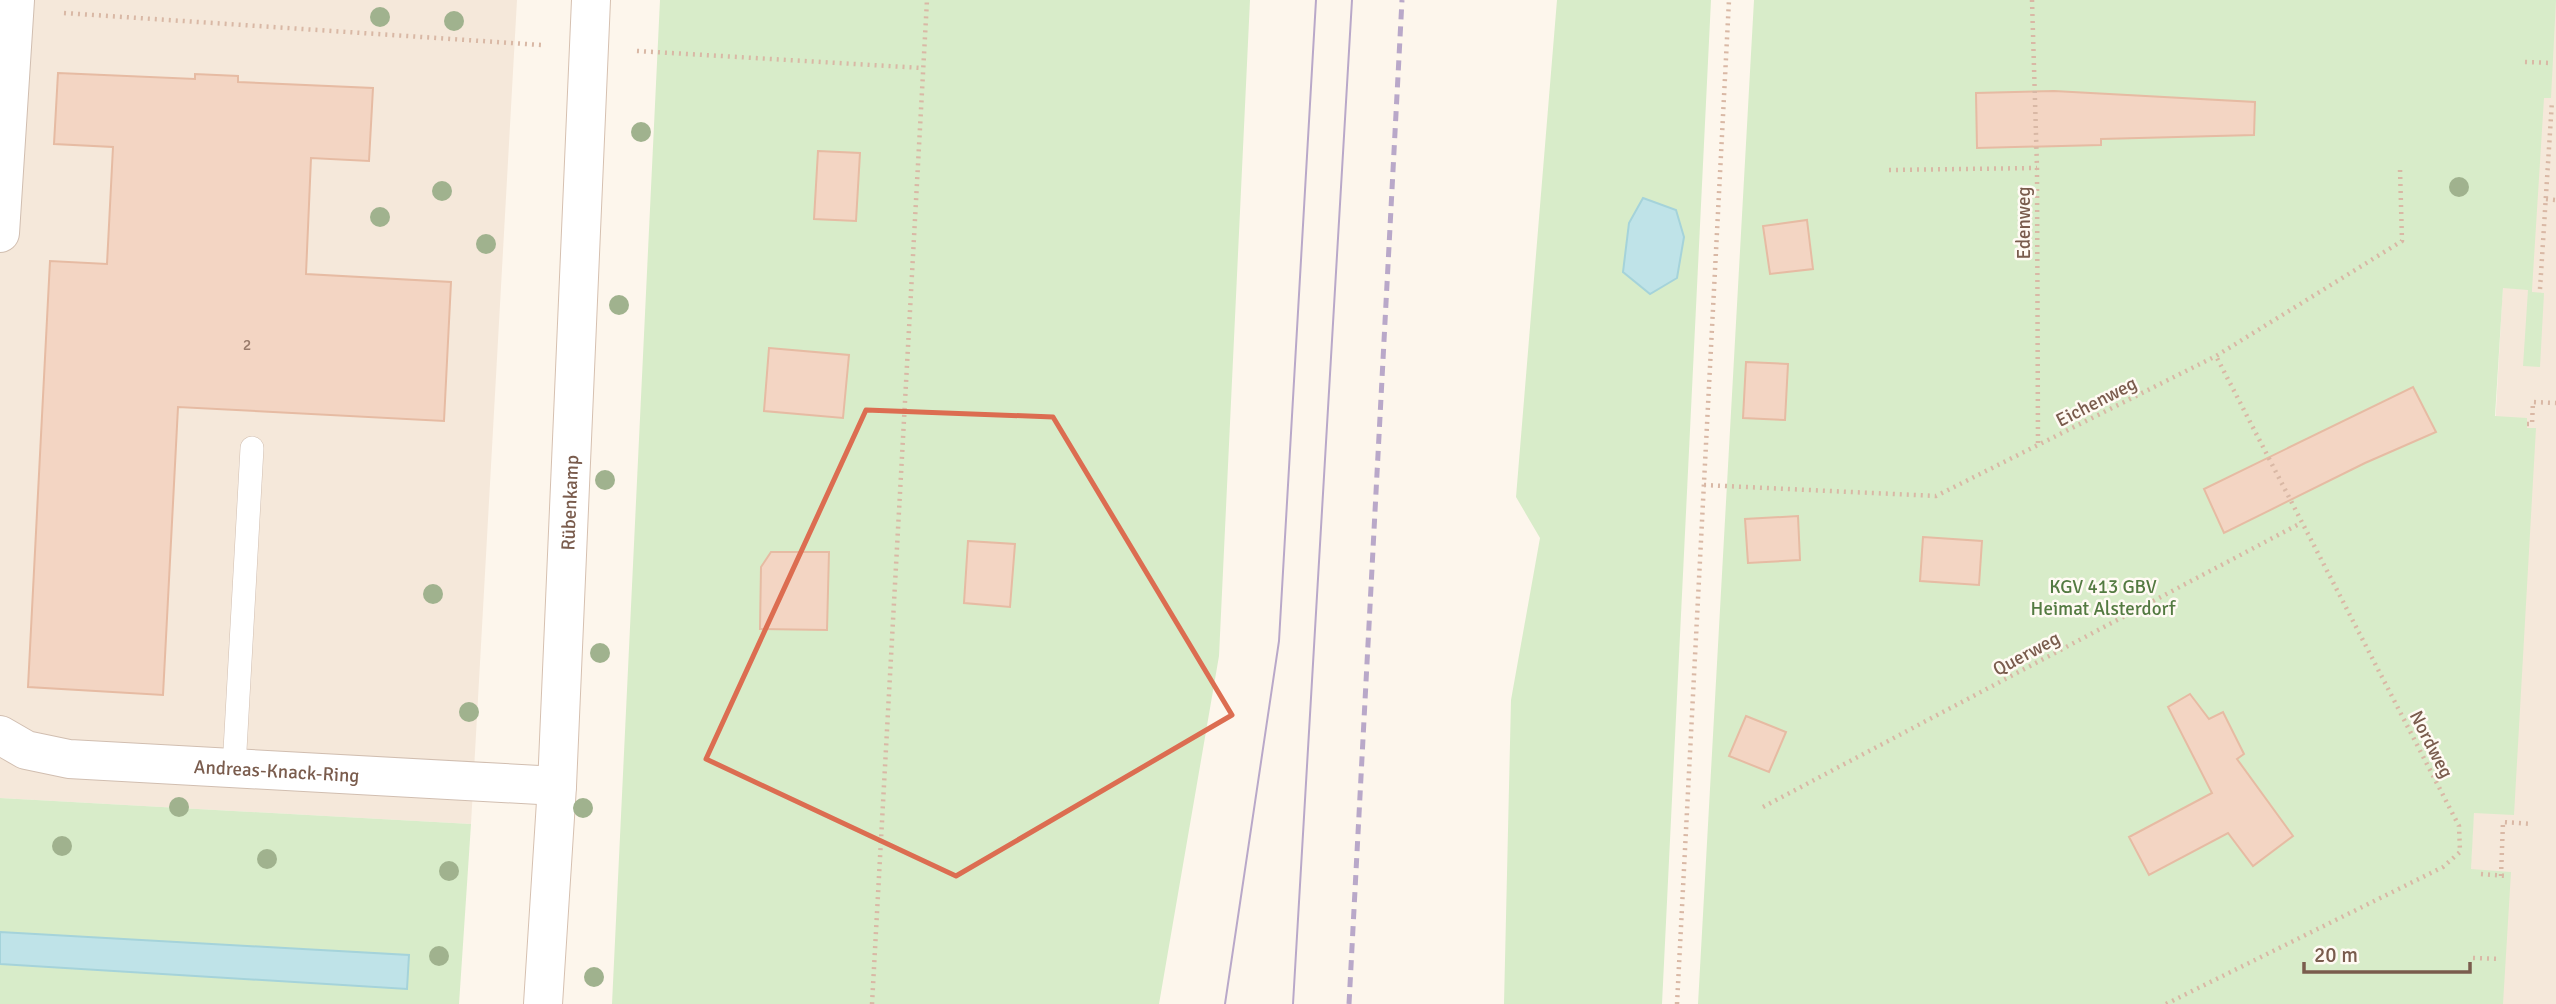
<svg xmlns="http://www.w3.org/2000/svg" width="2556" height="1004" font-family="Signika,sans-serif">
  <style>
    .residential { fill: #f5e8da }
    .green { fill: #d8ecc9; fill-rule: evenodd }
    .water { fill: #bfe3e8; stroke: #a5d3da; stroke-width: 2 }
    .building { fill: #f3d5c3; stroke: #e6bba3; stroke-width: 2 }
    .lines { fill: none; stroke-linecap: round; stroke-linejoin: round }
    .lane-casing { stroke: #d1beb0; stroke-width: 24 }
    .street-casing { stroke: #d1beb0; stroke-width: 40 }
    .secondary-casing { stroke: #d6c0b0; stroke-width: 40 }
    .path { stroke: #d9b8a5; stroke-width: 4.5; stroke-dasharray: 2 5; stroke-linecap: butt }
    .lane { stroke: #fff; stroke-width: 23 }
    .street { stroke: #fff; stroke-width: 38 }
    .secondary { stroke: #fff; stroke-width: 38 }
    .tram { stroke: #b9a8c9; stroke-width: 2 }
    .rail { stroke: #b9a8c9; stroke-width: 5; stroke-dasharray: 10 7; stroke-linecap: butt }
    .tree { fill: #a0b28e }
    .marked { fill: none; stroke: #dc6d51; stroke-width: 5; stroke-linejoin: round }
    .labels { text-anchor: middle; stroke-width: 5; stroke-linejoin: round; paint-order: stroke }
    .number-label { font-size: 16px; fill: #987a6a }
    .street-label { font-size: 19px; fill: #7a5c4d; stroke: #fffaf3 }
    .park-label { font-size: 19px; fill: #537a41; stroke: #fffaf3 }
  </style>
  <rect width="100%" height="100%" fill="#fdf6ec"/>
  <path class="residential" d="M0,0H517L471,824L0,798Z
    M2556,0V1004H2463L2508,194Z"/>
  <path class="green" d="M660,0H1250L1219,656L1159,1004H612Z
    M1557,0H1711L1662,1004H1504L1511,700L1540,538L1516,497ZM1684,237L1677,278L1650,294Z
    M1754,0H2556L2551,98H2544L2532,290V292L2544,293L2540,367L2523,366L2528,290L2503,288L2495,416L2527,418V428H2536L2514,815L2474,813L2471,869L2511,872L2503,1004H1698Z
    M0,798L471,824L459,1004H0Z"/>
  <path class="water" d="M1643,198L1676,210L1684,237L1677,278L1650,294L1623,272L1629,223Z
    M0,932L409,955L407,989L0,964Z"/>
  <path class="building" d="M58,73L195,79V74L238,76V82L373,88L369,161L311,158L306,274L451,282L444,421L178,407L163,695L28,687L50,261L107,264L113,147L54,144Z
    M2054,91L2255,102L2254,135L2101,139V145L1977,148L1976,93Z
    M818,151L860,153L856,221L814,219Z
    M1807,220L1813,269L1770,274L1763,226Z
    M769,348L849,355L843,418L764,411Z
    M1746,362L1788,364L1785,420L1743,418Z
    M2413,387L2436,432L2365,463L2224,533L2204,489Z
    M1798,516L1800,560L1748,563L1745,519Z
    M1923,537L1982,541L1979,585L1920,581Z
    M968,541L1015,544L1010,607L964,603Z
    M771,552H829L827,630L760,629L761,567Z
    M2190,694L2209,719L2223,712L2244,754L2237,759L2293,836L2253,866L2228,833L2149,875L2129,837L2212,793L2168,707Z
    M1746,716L1786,732L1769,772L1729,756Z"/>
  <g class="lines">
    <defs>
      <path id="lane" d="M234,768L252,448"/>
      <g id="street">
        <path d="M0,233L15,0"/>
        <path id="s1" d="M0,735L26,750L69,759L557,786"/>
      </g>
      <g id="secondary">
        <path id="s2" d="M543,1004L557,786L591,0"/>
      </g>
    </defs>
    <use href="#lane" class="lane-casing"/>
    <use href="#street" class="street-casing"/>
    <use href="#secondary" class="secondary-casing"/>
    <path class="path" d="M2032,0L2037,168L2038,447
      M64,13L541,45
      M637,51L922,68
      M2525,62L2551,63
      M1889,170L2037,168
      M2546,199L2556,200
      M2540,289L2552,101
      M2527,424H2532L2533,402L2556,403
      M1704,485L1936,496L2216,356L2402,241L2400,169
      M1763,807L2301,523
      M2481,874L2506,876
      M2501,876L2503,822L2532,824
      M2473,958L2500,959
      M872,1004L927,0
      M1677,1004L1729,0
      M2166,1004L2443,867L2460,852L2459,826L2216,356"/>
    <use href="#lane" class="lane"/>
    <use href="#street" class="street"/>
    <use href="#secondary" class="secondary"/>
    <path class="tram" d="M1225,1004L1279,641L1316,0
      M1293,1004L1352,0"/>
    <path class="rail" d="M1349,1004L1402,0"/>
  </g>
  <g class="tree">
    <circle cx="380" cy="17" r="10"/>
    <circle cx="454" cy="21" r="10"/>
    <circle cx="641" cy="132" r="10"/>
    <circle cx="2459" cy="187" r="10"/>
    <circle cx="442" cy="191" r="10"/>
    <circle cx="380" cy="217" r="10"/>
    <circle cx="486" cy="244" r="10"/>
    <circle cx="619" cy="305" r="10"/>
    <circle cx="605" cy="480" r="10"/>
    <circle cx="433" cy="594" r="10"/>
    <circle cx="600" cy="653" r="10"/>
    <circle cx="469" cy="712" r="10"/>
    <circle cx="179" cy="807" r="10"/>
    <circle cx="583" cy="808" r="10"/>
    <circle cx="62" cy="846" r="10"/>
    <circle cx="267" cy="859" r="10"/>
    <circle cx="449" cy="871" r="10"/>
    <circle cx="439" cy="956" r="10"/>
    <circle cx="594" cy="977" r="10"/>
  </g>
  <path class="marked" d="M866,410L1053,417L1232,715L956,876L706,759Z"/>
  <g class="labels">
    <g class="number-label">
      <text x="247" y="350">2</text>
    </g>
    <g class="street-label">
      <text transform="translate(2023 223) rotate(-90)" y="7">Edenweg</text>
      <text transform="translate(2096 401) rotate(-27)" y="7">Eichenweg</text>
      <text dy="7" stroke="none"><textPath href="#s2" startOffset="502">Rübenkamp</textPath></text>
      <text transform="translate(2026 653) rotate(-28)" y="7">Querweg</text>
      <text transform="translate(2432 744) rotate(63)" y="7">Nordweg</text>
      <text dy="7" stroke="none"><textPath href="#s1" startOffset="282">Andreas-Knack-Ring</textPath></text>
    </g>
    <g class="park-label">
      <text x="2103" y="593">KGV 413 GBV<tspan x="2103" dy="22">Heimat Alsterdorf</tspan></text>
    </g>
  </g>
  <path d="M2304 962v10h166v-10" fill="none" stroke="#7a5c4d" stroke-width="3.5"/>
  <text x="2314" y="962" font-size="21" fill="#7a5c4d" stroke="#fffaf3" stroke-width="5" paint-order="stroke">20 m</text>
</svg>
